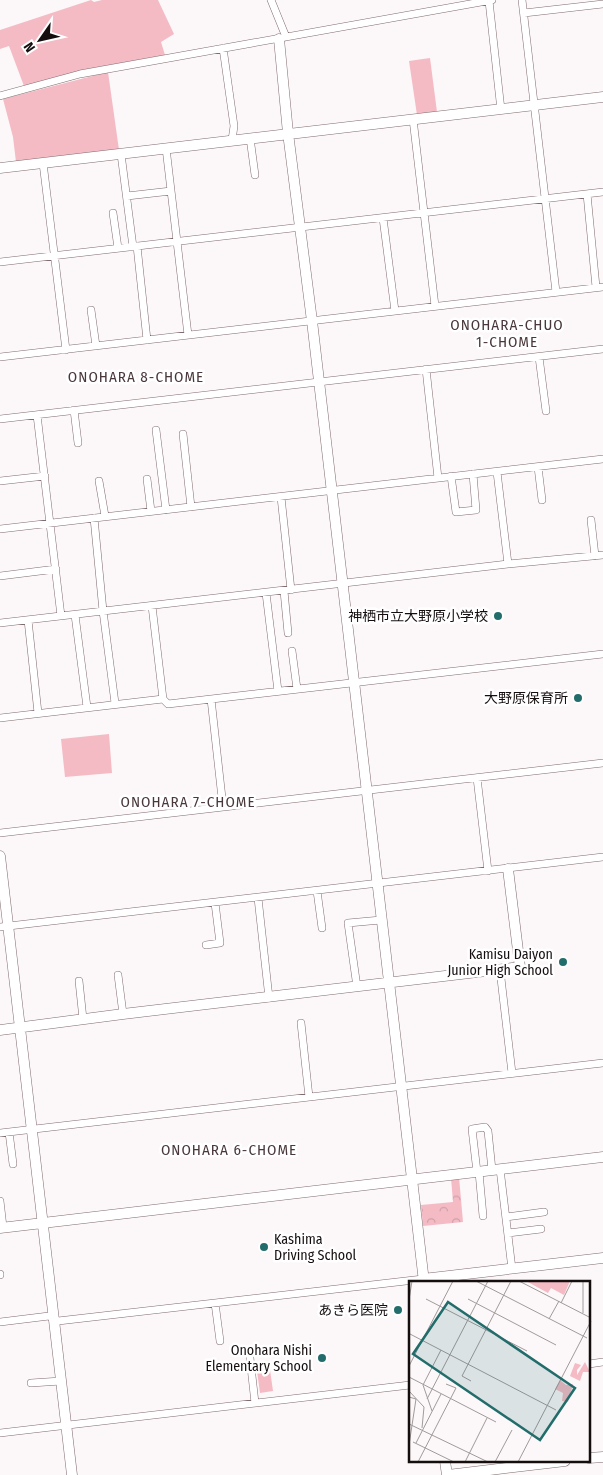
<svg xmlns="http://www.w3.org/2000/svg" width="603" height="1475" font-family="'Fira Sans Condensed','Noto Sans JP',sans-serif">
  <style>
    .grass { fill: #f4bbc5 }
    .park { fill: url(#park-crowns) }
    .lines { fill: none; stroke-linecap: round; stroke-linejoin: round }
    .street-casing { stroke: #7f6c6f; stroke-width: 8 }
    .secondary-casing { stroke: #7f6c6f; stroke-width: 11 }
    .street { stroke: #fff; stroke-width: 7 }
    .secondary { stroke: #fff; stroke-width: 10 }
    .poi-dot { fill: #226d6b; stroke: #fff; stroke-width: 2 }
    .labels { text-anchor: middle; stroke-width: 5; stroke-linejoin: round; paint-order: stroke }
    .poi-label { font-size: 14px; fill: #150e0f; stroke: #fff; text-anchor: end }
    .neighbourhood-label { font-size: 15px; letter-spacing: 1px; fill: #49383b; stroke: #fff }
    .inset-road { fill: none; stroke: #a09a9b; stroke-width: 1 }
    .view { fill: #226d6b; fill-opacity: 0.15; stroke: #226d6b; stroke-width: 2.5 }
    .inset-edge { fill: none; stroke: #150e0f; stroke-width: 2.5 }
  </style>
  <defs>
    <pattern id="park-crowns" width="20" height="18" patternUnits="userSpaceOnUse" patternTransform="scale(1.25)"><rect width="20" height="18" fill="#f4bbc5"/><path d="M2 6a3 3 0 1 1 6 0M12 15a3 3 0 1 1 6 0" fill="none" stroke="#d0a0a8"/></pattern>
  </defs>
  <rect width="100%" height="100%" fill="#fcf7f8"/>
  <path class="grass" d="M91,0L94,2L102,0H158L174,34L161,42L165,55L82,70L24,86L9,46L0,49V30Z
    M430,58L437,112L417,115L409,61Z
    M108,72L119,150L16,162L13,137L3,99Z
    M109,734L112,773L65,777L61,739Z
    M270,1370L273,1391L260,1393L257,1371Z"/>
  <path class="park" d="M459,1177L463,1222L423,1226L421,1205L453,1202L451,1178Z"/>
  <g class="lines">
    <defs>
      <path id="street" d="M271,0L286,37
        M522,0L556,292
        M489,1L501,110
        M524,13L603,4
        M223,48L234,126L232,140
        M0,96L80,74L492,0
        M413,119L435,306
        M250,138L255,175
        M166,148L188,335
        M121,154L133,247
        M43,163L66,350
        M587,194L596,287
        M127,196L171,191
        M113,213L118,248
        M383,218L395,311
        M137,246L147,340
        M0,262L603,192
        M91,310L96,346
        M0,357L603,287
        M539,357L546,411
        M426,369L438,478
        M74,410L78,443
        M37,415L61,616
        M0,419L603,349
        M156,430L166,510
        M183,434L191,507
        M538,467L542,500
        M497,472L508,564
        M451,476L456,512L476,510L473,474
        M147,479L151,511
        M0,481L45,476
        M99,481L105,516
        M281,497L291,590
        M94,518L103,611L115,703
        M591,520L595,556
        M0,529L603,459
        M0,576L56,569
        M284,591L288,633
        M266,593L278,691
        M152,606L163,699
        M75,615L87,707
        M28,620L38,713
        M0,623L508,564L603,555
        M292,651L297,689
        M211,699L223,807
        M0,718L163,699L168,704L603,654
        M477,778L488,871
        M0,833L603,763
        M317,891L322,928
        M258,898L269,998
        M0,927L603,857
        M206,945L220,943L215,903
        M500,970L512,1073
        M118,975L123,1014
        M79,981L83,1019
        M357,987L348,923L381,920
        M301,1023L309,1097
        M9,1132L13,1164
        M0,1133L603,1063
        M500,1169L512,1269
        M477,1172L472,1129L485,1127L488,1131L492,1170
        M479,1172L483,1216
        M0,1201L3,1227
        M506,1217L544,1212
        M508,1233L541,1229
        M0,1274V1275
        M215,1303L220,1341
        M0,1322L49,1316L58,1321L423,1279
        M250,1358L255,1403
        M589,1364L603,1362
        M31,1383L61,1381
        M0,1433L410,1385"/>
      <path id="secondary" d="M279,39L288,133L312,321L424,1282
        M0,168L603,97
        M0,856L72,1475
        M0,1030L123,1014L520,967L508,869
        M0,1228L603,1157
        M423,1279L603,1258
        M589,1458L603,1457
        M445,1461L447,1475
        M448,1475L565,1461"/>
    </defs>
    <use href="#street" class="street-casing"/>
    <use href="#secondary" class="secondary-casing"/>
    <use href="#street" class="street"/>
    <use href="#secondary" class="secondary"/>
  </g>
  <g class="poi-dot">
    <circle cx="498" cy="616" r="5"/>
    <circle cx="578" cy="698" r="5"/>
    <circle cx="563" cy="962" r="5"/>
    <circle cx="264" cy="1247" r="5"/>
    <circle cx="398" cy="1310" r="5"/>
    <circle cx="322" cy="1358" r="5"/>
  </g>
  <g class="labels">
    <g class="poi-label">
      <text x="488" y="621">神栖市立大野原小学校</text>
      <text x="568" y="703">大野原保育所</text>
      <text x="553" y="959">Kamisu Daiyon<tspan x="553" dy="16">Junior High School</tspan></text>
      <text x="274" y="1244" text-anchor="start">Kashima<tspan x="274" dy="16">Driving School</tspan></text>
      <text x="388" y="1315">あきら医院</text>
      <text x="312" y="1355">Onohara Nishi<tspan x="312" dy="16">Elementary School</tspan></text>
    </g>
    <g class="neighbourhood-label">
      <text x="507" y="330">ONOHARA-CHUO<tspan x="507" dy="17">1-CHOME</tspan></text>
      <text x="136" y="382">ONOHARA 8-CHOME</text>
      <text x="188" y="807">ONOHARA 7-CHOME</text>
      <text x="229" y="1155">ONOHARA 6-CHOME</text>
    </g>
  </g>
  <g transform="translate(409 1281)">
    <rect width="181" height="181" fill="#fcf7f8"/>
    <path d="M176,81L181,91H174L171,100L161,95L166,82L172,84L168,89V94ZM151,99L157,104L164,103L159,121L153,120L154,112L146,108Z" fill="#f4bbc5"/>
    <path d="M117,0H161L155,14L142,7L139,12Z" fill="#f4bbc5"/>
    <path class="inset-road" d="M67,0L178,57M110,0L182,37M17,18L118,70M59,18L147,64M0,19L3,0M152,22L163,0M174,32V0M140,38L150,20M1,53L147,129M0,85L44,0M0,96L87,141M62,100L53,95L102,0M0,110L15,126L13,147M0,116L7,118L0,164M18,118L79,0M23,130L14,104L32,69M0,143L79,181M4,161L45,181M7,162L32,113M9,181L47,107L37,103M56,181L78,137M86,181L103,149M109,181L182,40"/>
    <path class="view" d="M39,21L166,107L131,159L4,73Z"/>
    <rect width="181" height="181" class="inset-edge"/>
  </g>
  <g transform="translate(40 40) rotate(236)" stroke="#ffffff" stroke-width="4" paint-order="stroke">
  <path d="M0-4L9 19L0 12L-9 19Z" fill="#150e0f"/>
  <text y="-8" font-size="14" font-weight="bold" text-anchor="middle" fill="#150e0f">N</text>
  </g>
</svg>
